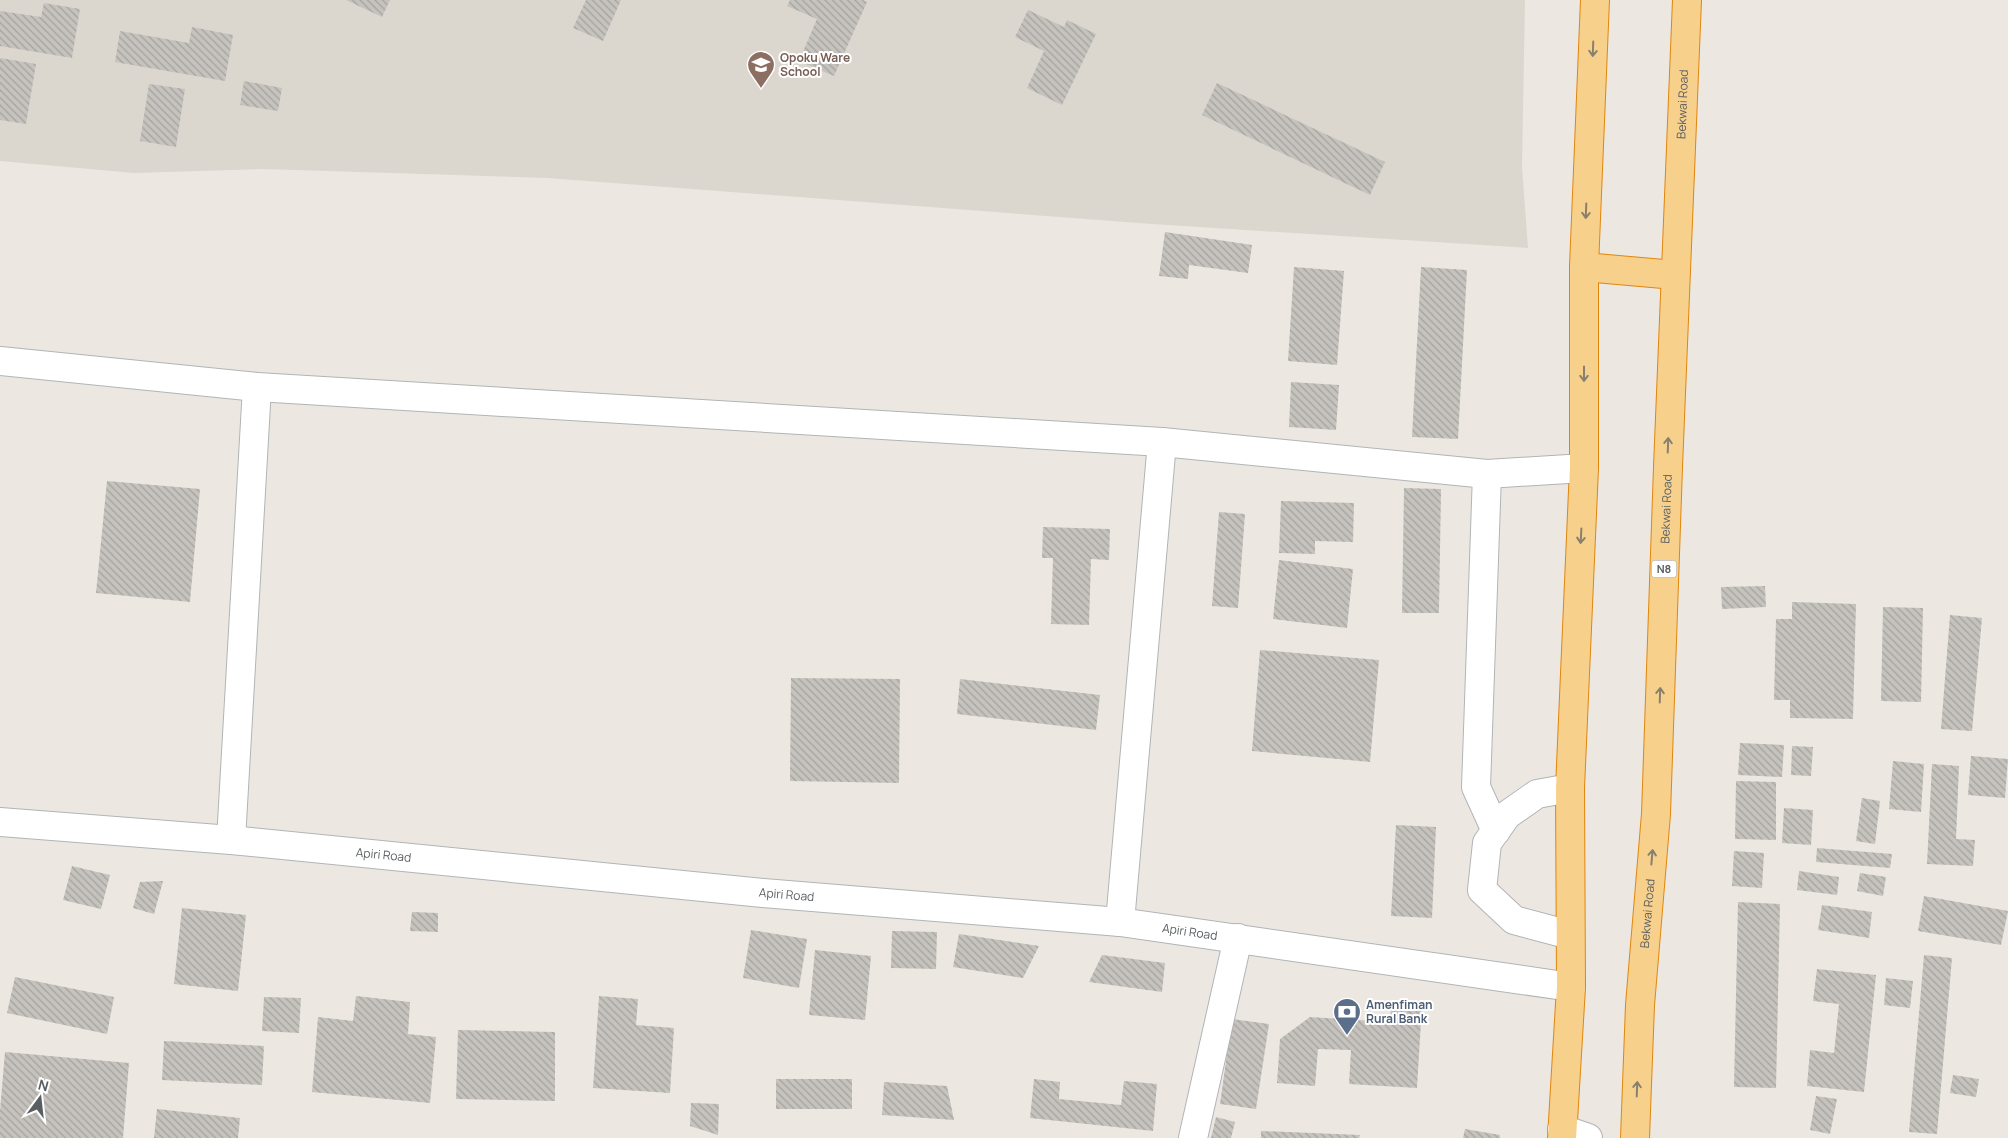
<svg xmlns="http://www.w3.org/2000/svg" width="2008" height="1138" font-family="Manrope,sans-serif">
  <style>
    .education { fill: #dbd7cf }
    .building { fill: url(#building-back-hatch) }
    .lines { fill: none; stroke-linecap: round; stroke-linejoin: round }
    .minor-casing { stroke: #b1b4b8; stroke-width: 30 }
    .highway-casing { stroke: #e1860c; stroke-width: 30 }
    .minor { stroke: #fff; stroke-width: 28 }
    .highway { stroke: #f7d08c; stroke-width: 28 }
    .oneway { stroke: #88806e }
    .labels { text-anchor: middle; stroke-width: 4; stroke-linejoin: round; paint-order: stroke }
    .shield { fill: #fff; stroke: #8b8e90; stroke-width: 1 }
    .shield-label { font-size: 11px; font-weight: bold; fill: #595e61 }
    .education-label { font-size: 12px; font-weight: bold; fill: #785e54; stroke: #fff; text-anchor: start }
    .street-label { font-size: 12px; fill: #595e61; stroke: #fff }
    .service-label { font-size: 12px; font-weight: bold; fill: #4e5e75; stroke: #fff; text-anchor: start }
  </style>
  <defs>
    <pattern id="building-back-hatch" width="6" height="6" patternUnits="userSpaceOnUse" patternTransform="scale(1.25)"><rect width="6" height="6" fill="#c6c3be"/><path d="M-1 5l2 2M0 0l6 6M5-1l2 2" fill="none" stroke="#a4a29e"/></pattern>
  </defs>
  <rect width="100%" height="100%" fill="#ece8e1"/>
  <path class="education" d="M0,0H1525L1522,167L1528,248L1152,224L547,178L263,169L134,173L0,161Z"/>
  <path class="building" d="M346,0H390L382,17Z
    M586,0H621L603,41L573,28Z
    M790,0H863L867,2L834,76L799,61L817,19L787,6Z
    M44,3L80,9L72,58L0,46V11L41,17Z
    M1028,10L1064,27L1067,20L1096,34L1062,105L1027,88L1044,51L1015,37Z
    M192,27L233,35L225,81L115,62L120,31L189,43Z
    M0,58L36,64L26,124L0,120Z
    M244,81L282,88L278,111L240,105Z
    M1217,83L1385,162L1370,195L1202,115Z
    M149,84L185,89L176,147L140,141Z
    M1165,232L1252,245L1248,273L1189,265L1188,279L1159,276Z
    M1294,267L1344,271L1337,365L1288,361Z
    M1421,267L1467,270L1458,439L1412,437Z
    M1291,382L1339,385L1336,430L1289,427Z
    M107,481L200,489L190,602L96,593Z
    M1404,488L1441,489L1439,613H1402Z
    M1281,501L1354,503L1353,542L1315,541V554L1279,553Z
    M1219,512L1245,514L1238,608L1212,606Z
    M1043,527L1110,529L1109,560L1091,559L1089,625L1051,624L1053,558H1042Z
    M1279,560L1353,569L1347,628L1273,619Z
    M1765,586L1766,607L1722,609L1721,587Z
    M1792,602L1856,604L1853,719L1790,718V700H1774L1776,619H1792Z
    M1883,607L1923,608L1921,702L1881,701Z
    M1950,615L1982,618L1972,731L1941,729Z
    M1260,650L1379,660L1370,762L1252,751Z
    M791,678L900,679L899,783L790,781Z
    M960,679L1100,695L1096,730L957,714Z
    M1740,743L1784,745L1782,777L1738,775Z
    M1792,746L1813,747L1811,776L1791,775Z
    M1971,756L2008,759L2005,798L1968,795Z
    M1893,761L1924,764L1921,812L1889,809Z
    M1932,764L1959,766L1956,839L1975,840L1973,866L1927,864Z
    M1736,781L1776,782V840L1735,839Z
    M1862,798L1880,801L1875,844L1856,841Z
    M1784,808L1813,810L1811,845L1782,843Z
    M1396,825L1436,827L1432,918L1391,916Z
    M1817,848L1892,854L1890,868L1816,862Z
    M1734,851L1764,853L1762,888L1732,886Z
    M72,866L110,875L101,909L63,900Z
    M1799,871L1839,877L1837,895L1797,890Z
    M1860,873L1886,877L1883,896L1857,891Z
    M163,881L154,914L133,908L140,882Z
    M1924,896L2008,911L2001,945L1918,931Z
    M1738,902L1780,904L1776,1088L1734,1087Z
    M1822,905L1872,912L1869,938L1818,930Z
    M182,908L246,915L238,991L174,984Z
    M412,912L438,913V932L410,931Z
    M751,930L807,939L799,988L743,978Z
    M892,931L937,932L936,969L891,968Z
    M959,934L1039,946L1023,978L953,967Z
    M815,950L871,956L865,1020L809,1015Z
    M1102,955L1165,963L1162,992L1089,982Z
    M1924,955L1952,958L1937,1134L1909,1132Z
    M1817,969L1876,975L1864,1092L1807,1086L1810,1050L1834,1053L1839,1004L1813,1001Z
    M15,977L114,997L107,1034L7,1013Z
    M1886,978L1913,981L1910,1008L1884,1005Z
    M356,996L410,1002L408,1034L436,1037L430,1103L312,1092L318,1017L353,1021Z
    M599,996L638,999L636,1025L674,1028L670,1093L593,1088Z
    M264,997L301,998L299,1033L262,1031Z
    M1391,1004L1422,1005L1417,1088L1349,1084L1351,1050L1318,1049L1315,1086L1277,1083L1280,1039L1310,1017L1390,1022Z
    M1232,1019L1269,1024L1256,1109L1220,1104Z
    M458,1030L555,1032V1101L456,1099Z
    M164,1041L264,1046L262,1085L162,1080Z
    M5,1052L129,1063L123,1138H0V1111Z
    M1953,1075L1979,1079L1976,1097L1950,1093Z
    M776,1079H852V1109H776Z
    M1034,1079L1060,1082L1059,1099L1121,1105L1124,1081L1157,1084L1153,1131L1030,1118Z
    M884,1082L947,1086L954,1120L882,1115Z
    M1816,1096L1837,1099L1830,1134L1810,1130Z
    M691,1103L719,1104L718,1135L690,1126Z
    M157,1109L240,1118L238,1138H154Z
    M1216,1117L1235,1122L1231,1138H1211Z
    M1465,1129L1500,1135V1138H1463Z
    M1261,1131L1360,1135L1359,1138H1261Z"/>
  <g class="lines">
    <defs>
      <g id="minor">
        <path d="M0,361L257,387L1162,442L1487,474L1584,468"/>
        <path d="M1487,474L1476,787L1496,831"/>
        <path d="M1570,788L1537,794L1507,815L1487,843L1482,890L1514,920L1570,935"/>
        <path id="s1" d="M0,822L231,840L763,893L1120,922L1571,987"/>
        <path d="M231,840L257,387"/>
        <path d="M1120,922L1162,442"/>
        <path d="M1562,1129L1588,1138"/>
        <path d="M1193,1138L1238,938"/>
      </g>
      <g id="highway">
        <path d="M1584,267L1675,275"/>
        <path d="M1562,1138L1571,987L1570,788L1584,468V267L1595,0"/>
        <path id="s2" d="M1635,1138L1640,1005L1656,814L1668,467L1687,0"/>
      </g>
    </defs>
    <use href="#minor" class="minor-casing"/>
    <use href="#highway" class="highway-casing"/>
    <use href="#minor" class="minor"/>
    <use href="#highway" class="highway"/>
  </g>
  <defs><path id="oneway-shaft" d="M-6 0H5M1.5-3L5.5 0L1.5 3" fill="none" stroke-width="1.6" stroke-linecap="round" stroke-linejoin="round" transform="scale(1.25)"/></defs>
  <g class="oneway">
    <use href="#oneway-shaft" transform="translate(1593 49) rotate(92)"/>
    <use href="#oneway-shaft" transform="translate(1586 211) rotate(92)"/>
    <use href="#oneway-shaft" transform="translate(1584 374) rotate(90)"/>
    <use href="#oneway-shaft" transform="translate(1668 445) rotate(-88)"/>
    <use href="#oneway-shaft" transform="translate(1581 536) rotate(93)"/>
    <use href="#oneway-shaft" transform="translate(1660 695) rotate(-88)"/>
    <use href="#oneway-shaft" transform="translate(1652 857) rotate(-85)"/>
    <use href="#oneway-shaft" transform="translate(1637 1089) rotate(-88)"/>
  </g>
  <defs>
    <symbol id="school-pin" viewBox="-11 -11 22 30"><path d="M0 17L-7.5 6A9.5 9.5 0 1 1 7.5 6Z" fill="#8d6e63" stroke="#fff"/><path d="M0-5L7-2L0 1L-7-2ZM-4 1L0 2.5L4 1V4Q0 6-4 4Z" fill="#fff"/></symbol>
    <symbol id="bank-pin" viewBox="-11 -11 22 30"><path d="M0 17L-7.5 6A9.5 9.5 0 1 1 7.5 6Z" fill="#5c6f8a" stroke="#fff"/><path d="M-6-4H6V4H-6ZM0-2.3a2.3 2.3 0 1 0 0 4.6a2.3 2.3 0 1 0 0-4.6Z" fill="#fff"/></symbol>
  </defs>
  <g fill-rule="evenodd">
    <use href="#school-pin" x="745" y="49" width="32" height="43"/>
    <use href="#bank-pin" x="1331" y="996" width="32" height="43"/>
  </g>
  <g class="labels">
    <rect class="shield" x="1651.5" y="560.5" width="25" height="17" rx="4"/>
    <g class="shield-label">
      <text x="1664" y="573">N8</text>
    </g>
    <g class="education-label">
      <text x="780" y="62">Opoku Ware<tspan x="780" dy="14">School</tspan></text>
    </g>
    <g class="street-label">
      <text dy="4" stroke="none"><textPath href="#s2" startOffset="1035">Bekwai Road</textPath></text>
      <text dy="4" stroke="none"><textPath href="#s2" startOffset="630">Bekwai Road</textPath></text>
      <text dy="4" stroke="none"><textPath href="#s1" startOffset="385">Apiri Road</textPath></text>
      <text dy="4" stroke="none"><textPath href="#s1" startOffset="790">Apiri Road</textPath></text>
      <text dy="4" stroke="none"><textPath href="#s2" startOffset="225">Bekwai Road</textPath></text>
      <text dy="4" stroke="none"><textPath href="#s1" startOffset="1195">Apiri Road</textPath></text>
    </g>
    <g class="service-label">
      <text x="1366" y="1009">Amenfiman<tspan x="1366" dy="14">Rural Bank</tspan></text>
    </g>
  </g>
  <g transform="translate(40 1098) rotate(15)" stroke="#ffffff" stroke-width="4" paint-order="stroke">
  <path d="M0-4L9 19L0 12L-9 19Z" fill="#595e61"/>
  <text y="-8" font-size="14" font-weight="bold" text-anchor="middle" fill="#595e61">N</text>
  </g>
</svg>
